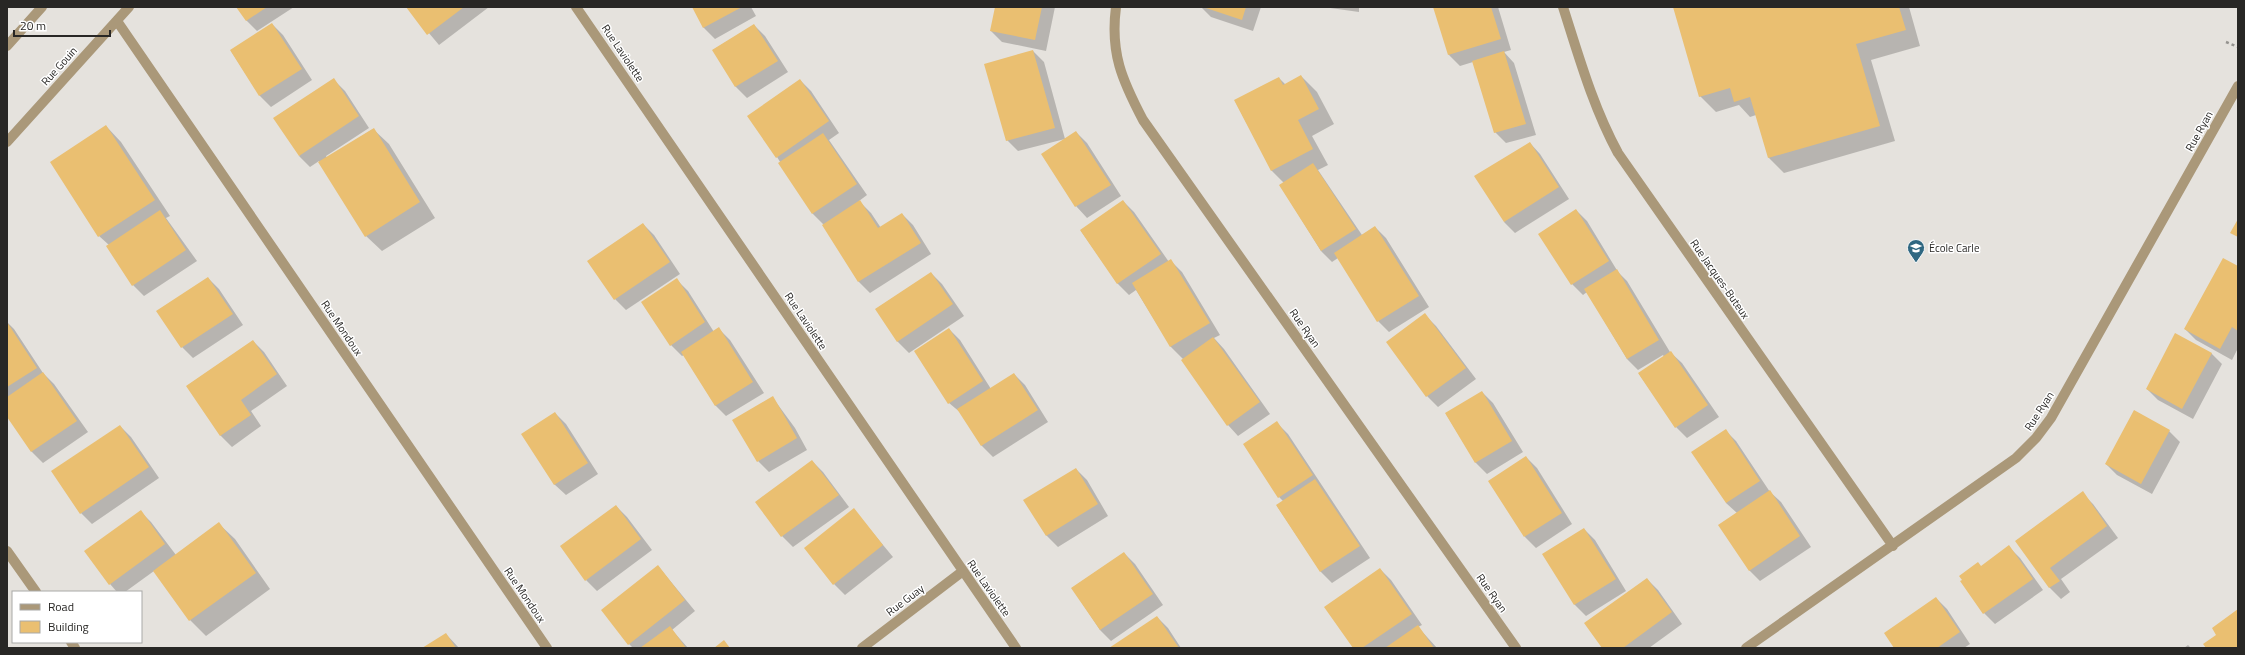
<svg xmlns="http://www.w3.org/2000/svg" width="2245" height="655" font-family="'Titillium Web',sans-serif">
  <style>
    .shadow { fill: #0003 }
    .building { fill: #eabf71 }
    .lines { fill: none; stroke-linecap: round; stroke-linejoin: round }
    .path { stroke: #95938f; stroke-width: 2.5; stroke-dasharray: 3 3; stroke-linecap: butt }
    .lane { stroke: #aa9879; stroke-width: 10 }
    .street { stroke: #aa9879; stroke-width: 10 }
    .labels { text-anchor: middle; stroke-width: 3; stroke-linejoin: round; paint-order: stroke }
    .street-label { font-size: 11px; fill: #282725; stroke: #fff }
    .poi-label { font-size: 11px; fill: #282725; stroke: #fff; text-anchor: start }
  </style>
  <rect width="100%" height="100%" fill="#e5e2dd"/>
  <path class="shadow" d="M238,7H294L257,31L246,20Z
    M407,7H489L439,45Z
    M693,7H751L756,16L715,39L704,28Z
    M996,7H1055L1046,51L1002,42L991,31Z
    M1201,7H1261L1253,31L1211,17Z
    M1323,7H1359V12Z
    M1434,7H1498L1511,50L1504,52L1514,63L1536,135L1506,143L1495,132L1473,62L1460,66L1449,55Z
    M1674,7H1909L1920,46L1871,60L1895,141L1784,173L1769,158L1756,115L1750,117L1739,105L1716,112L1700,96Z
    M272,24L283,35L312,80L271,107L260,96L231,51Z
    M754,25L765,36L788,72L747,98L736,87L713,50Z
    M1033,51L1044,62L1065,139L1018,151L1007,140Z
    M1301,76L1317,92L1334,124L1312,136L1328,165L1318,170L1362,235L1375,227L1386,238L1429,307L1389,332L1378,321L1338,258L1332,262L1321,251L1280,185L1284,183L1272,171L1235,101L1279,78L1286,85Z
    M334,80L345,91L369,128L326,156L327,158L373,129L389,144L435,218L382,251L366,236L319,161L310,167L299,156Z
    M800,80L811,91L839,133L829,140L867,195L859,201L871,213L881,228L902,214L913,225L931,254L870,293L859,282L824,225L813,214L777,157Z
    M106,126L121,142L170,216L166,218L197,261L144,296L133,285L109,245L99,236Z
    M1076,132L1087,143L1121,196L1087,218L1076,206Z
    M1530,143L1540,154L1569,199L1515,233L1504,222Z
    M1123,201L1134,212L1169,262L1171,261L1182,272L1220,335L1214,338L1224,349L1270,414L1238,436L1228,425L1183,359L1171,347L1136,290L1129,295L1118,284L1081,231Z
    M1576,210L1587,221L1618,272L1627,281L1670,352L1682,363L1719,417L1687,438L1676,427L1639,374L1664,357L1663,355L1638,370L1627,359L1587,292L1583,295L1572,284Z
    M643,224L654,235L680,274L626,310L615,299Z
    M2238,267V348L2232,360L2196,340L2185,329Z
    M931,273L942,284L964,316L909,353L898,342L876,309Z
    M208,278L219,289L243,325L193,358L182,347Z
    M677,280L688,291L714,332L719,329L730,340L764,393L726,416L715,405L684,355L682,356L671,345Z
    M1425,315L1436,326L1476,379L1438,407L1427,396Z
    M7,322L14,329L43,373L54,384L88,432L43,463L32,452L7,415Z
    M949,329L960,340L991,389L1014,374L1025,385L1048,422L993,457L982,446L961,413L949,403Z
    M253,341L264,352L287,386L251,411L261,426L232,447L221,436L187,386Z
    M2211,353L2222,364L2193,419L2158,400L2147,389Z
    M1482,392L1493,403L1523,452L1487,474L1476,463L1446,414Z
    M773,398L795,428L807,450L769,472L758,461Z
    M555,413L566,424L598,474L566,495L554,484Z
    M1277,423L1288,434L1370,558L1332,583L1321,572L1277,506L1283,501L1279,497Z
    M120,426L131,437L159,478L92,524L81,513Z
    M1725,430L1736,441L1770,492L1781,502L1811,547L1760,581L1749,570L1737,513L1726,503Z
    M2169,431L2180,442L2152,494L2117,475L2106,464Z
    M1526,457L1537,468L1572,524L1536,548L1525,537Z
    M812,461L823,472L849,507L793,547L782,536Z
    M1076,469L1087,480L1108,516L1058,547L1047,536L1025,500Z
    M2082,493L2093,504L2118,538L2061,579L2070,592L2061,599L2050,588L2016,541Z
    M616,506L627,517L652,550L597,591L586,580Z
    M854,510L893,557L845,595L834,584Z
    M140,511L151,522L176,555L219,524L235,539L270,589L206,636L190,620L154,571L125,592H117L110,584Z
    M1584,529L1595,540L1626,591L1586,616L1575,605L1544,554Z
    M2009,547L2020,558L2043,590L1995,624L1984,613L1981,567Z
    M1124,553L1135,564L1163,605L1111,641L1100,630L1072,588Z
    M658,566L695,611L672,630L688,648H633L629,644Z
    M1380,569L1391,580L1422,625L1418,627L1437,648H1354Z
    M1647,579L1658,590L1682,624L1649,648H1603Z
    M1936,598L1947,609L1970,644L1964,648H1895Z
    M1157,617L1168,628L1181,648H1111Z
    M446,634L459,648H424Z
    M2188,645L2191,648H2184Z"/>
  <path class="building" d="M236,7H267L246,21Z
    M406,7H464L427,35Z
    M692,7H742L703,28Z
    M995,7H1042L1035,40L990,31Z
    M1203,7H1246L1242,20Z
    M1433,7H1491L1501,39L1448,55Z
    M1673,7H1899L1906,30L1856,44L1880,126L1768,158L1750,97L1734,102L1730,88L1699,97Z
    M272,23L302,69L259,96L230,50Z
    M754,24L778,61L735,87L712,50Z
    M1033,50L1055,128L1006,141L984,64Z
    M1504,51L1526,124L1494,133L1472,61Z
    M1301,75L1319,109L1298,120L1313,149L1271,171L1234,100L1279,77L1283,85Z
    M334,78L359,116L299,156L273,118Z
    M800,79L829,121L776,158L747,116Z
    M106,125L155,200L98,237L50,162Z
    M374,128L420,202L365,237L318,162Z
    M1076,131L1111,185L1075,207L1041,154Z
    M823,133L857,184L812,214L778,163Z
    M1530,142L1559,187L1504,222L1474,176Z
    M1313,163L1356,229L1321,251L1279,185Z
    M860,200L878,228L902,213L921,243L858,282L822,225Z
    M1123,200L1161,254L1117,284L1080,230Z
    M1576,209L1609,261L1571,285L1538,234Z
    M160,210L186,250L132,286L106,246Z
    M2238,219V237L2230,233Z
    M643,223L670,262L614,300L587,261Z
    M1375,226L1419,296L1377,322L1334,253Z
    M2223,258L2238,266V331L2232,327L2220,349L2184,329Z
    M1171,259L1210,323L1170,347L1132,283Z
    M1617,269L1659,340L1627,359L1584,289Z
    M931,272L953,304L897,342L875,309Z
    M208,277L233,314L181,348L156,311Z
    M677,278L705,322L670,346L641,302Z
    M1425,313L1466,368L1426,397L1386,342Z
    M7,322L37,368L7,387Z
    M719,327L753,382L715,406L681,352Z
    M949,328L983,381L948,404L914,351Z
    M2175,333L2212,353L2182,409L2146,389Z
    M1213,337L1260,402L1227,426L1181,360Z
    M253,340L277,374L241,400L251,415L220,436L186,386Z
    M1671,351L1708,405L1675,428L1638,373Z
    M43,372L77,421L31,452L7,417V397Z
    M1014,373L1038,410L981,446L957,409Z
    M1482,391L1512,441L1475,463L1445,413Z
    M773,396L797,438L757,462L732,420Z
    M2134,410L2170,430L2141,484L2105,464Z
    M555,412L588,463L554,485L521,434Z
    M1277,421L1313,475L1278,498L1243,444Z
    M120,425L149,467L80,514L51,471Z
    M1726,429L1760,481L1726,503L1691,452Z
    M1526,456L1562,513L1524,537L1488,481Z
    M812,460L839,495L781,537L755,502Z
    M1076,468L1098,504L1046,536L1023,500Z
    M1315,479L1360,546L1320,572L1276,505Z
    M1770,490L1800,536L1749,571L1718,525Z
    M2083,491L2107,526L2050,568L2060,581L2049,588L2015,541Z
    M616,505L641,539L585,581L560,546Z
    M854,508L883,545L833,585L804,548Z
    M141,510L165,544L109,585L84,551Z
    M219,522L256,573L189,621L153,571Z
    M1584,528L1616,579L1574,605L1542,554Z
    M2009,545L2033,579L1983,614L1960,581L1962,580L1959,576L1978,562L1981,566Z
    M1124,552L1153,594L1100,630L1071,588Z
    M658,565L685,600L628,645L601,610Z
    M1380,568L1412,614L1362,648H1353L1324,607Z
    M1647,578L1672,612L1623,648H1602L1584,623Z
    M1936,597L1960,632L1937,648H1894L1884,633Z
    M2238,609V648H2206L2203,644L2216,635L2212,628Z
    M1157,616L1179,648H1109Z
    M1418,625L1434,648H1385Z
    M670,626L686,648H640Z
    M446,633L456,648H422Z
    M724,640L730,648H714Z"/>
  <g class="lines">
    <path class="path" d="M2226,42L2238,47"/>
    <path class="lane" d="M7,46L42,7"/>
    <path class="street" d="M576,7L1016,648
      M1116,7C1110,53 1122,80 1143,120L1516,648
      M1563,7C1579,57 1593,107 1618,153L1893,546
      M117,21L547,648
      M7,142L129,7
      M7,551L36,592
      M71,642L75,648
      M862,648L963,571
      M1746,648L2016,458L2036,438L2051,418L2238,86"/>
  </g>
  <defs>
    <symbol id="school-pin" viewBox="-11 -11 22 30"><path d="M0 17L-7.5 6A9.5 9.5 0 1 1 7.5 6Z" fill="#2f6781" stroke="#fff"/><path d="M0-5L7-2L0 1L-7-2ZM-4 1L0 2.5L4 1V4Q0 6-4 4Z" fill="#fff"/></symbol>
  </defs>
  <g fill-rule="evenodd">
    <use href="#school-pin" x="1906" y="238" width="20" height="27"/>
  </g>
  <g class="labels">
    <g class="street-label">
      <text transform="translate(623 53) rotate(56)" y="4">Rue Laviolette</text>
      <text transform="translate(59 66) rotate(-48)" y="4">Rue Gouin</text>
      <text transform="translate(2199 131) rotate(-61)" y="4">Rue Ryan</text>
      <text transform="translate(1720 279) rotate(55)" y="4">Rue Jacques-Buteux</text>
      <text transform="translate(806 321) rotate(56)" y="4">Rue Laviolette</text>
      <text transform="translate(342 328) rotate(56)" y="4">Rue Mondoux</text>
      <text transform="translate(1305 328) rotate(55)" y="4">Rue Ryan</text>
      <text transform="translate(2039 411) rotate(-57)" y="4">Rue Ryan</text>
      <text transform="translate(989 588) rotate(55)" y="4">Rue Laviolette</text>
      <text transform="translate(1492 593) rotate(55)" y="4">Rue Ryan</text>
      <text transform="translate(525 595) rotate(56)" y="4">Rue Mondoux</text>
      <text transform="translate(905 600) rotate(-37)" y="4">Rue Guay</text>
    </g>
    <g class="poi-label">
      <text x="1929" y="252">École Carle</text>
    </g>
  </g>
  <rect width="2245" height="655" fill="none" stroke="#282725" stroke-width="16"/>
  <rect x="12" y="591" width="130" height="52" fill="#ffffff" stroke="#a9a9a8"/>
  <rect x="20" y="604" width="20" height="6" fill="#aa9879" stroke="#a9a9a8"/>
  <text x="48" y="611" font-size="12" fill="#282725">Road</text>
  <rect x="20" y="621" width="20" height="12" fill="#eabf71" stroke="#a9a9a8"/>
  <text x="48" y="631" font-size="12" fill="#282725">Building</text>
  <path d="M14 30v6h96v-6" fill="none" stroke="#282725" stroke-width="2"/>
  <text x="20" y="30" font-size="12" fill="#282725" stroke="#ffffff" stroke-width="3" paint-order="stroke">20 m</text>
</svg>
